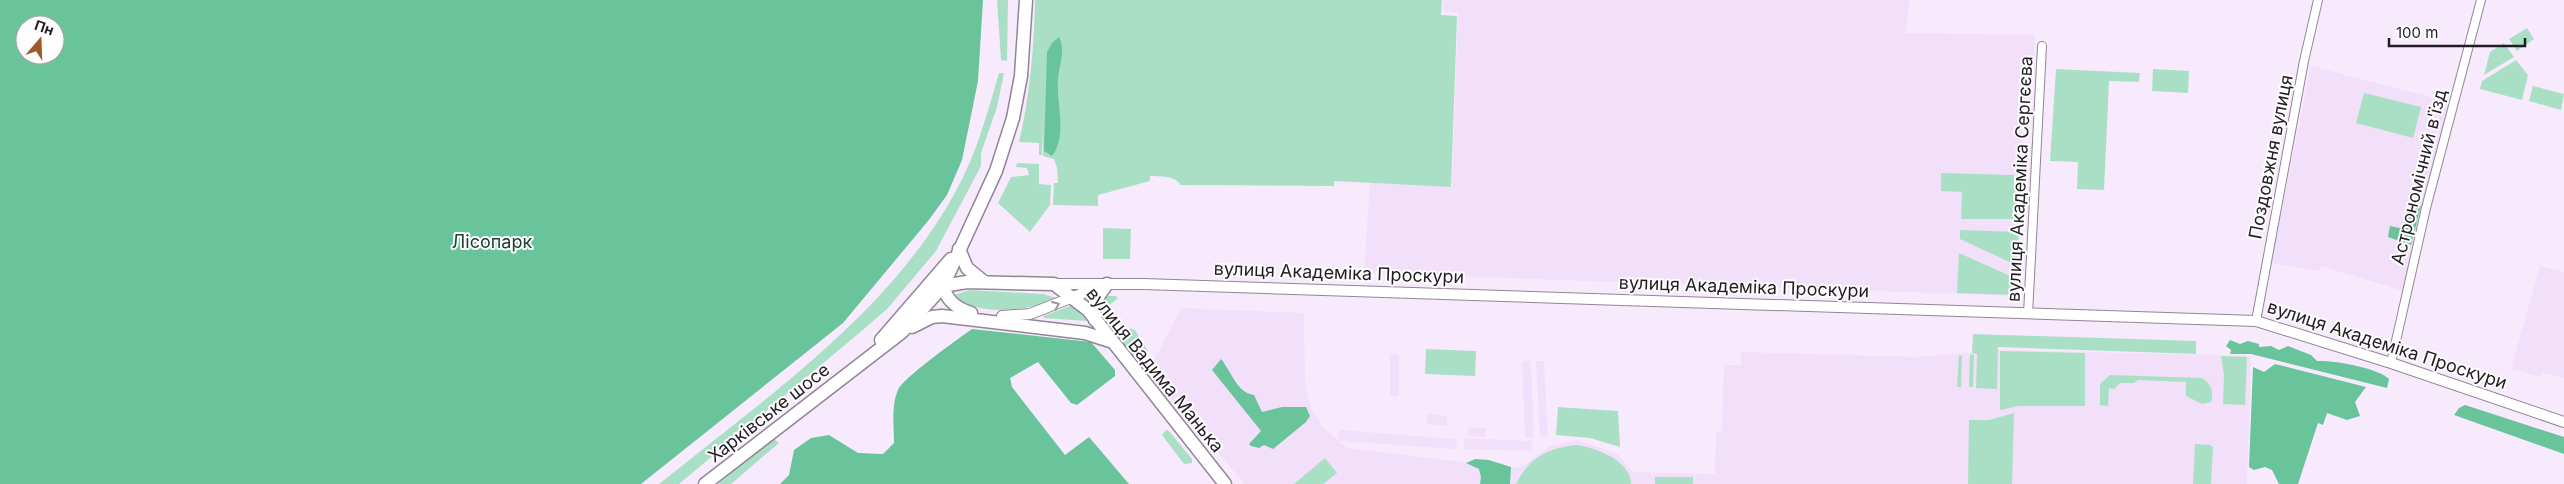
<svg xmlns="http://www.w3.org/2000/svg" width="2564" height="484" font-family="Inter,sans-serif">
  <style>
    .built { fill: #f2dff9 }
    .green { fill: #a9e0c5 }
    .forest { fill: #69c49c; fill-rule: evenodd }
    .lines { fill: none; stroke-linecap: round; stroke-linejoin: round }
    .minor-casing { stroke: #928597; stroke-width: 10 }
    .tertiary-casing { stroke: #928597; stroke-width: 12 }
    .primary-casing { stroke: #928597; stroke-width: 15 }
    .minor { stroke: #fff; stroke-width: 8 }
    .tertiary { stroke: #fff; stroke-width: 10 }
    .primary { stroke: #fff; stroke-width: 12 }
    .oneway { stroke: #9c999c }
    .labels { text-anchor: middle; stroke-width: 4; stroke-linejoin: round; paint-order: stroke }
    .street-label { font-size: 18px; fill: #221d24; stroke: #fdfdfd }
    .park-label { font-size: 18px; fill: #194130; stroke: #fdfdfd }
  </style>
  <rect width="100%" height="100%" fill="#f8eafd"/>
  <path class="built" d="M1444,0H1909L1906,33L2035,35L2031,105L2023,106L2017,296L1364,273L1370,183L1452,187L1458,13L1443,12Z
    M2311,66L2451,102L2404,291L2321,266L2320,271L2271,263Z
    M2540,266L2564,272V378L2543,373L2541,377L2511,369Z
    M1181,308L1304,313L1305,381L1311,408L1323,427L1338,440L1339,430L1457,439L1456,449L1339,441L1347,448L1513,468L1523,466L1550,446L1578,440L1618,454L1633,472L1715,474L1716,433L1722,430L1724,365H1741V352L1919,357L1999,350L2251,356L2247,484H1245L1148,372Z
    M1390,354L1399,355V396H1390Z
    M1531,361L1534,438H1525L1522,362Z
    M1536,361H1544L1548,437H1540Z
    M1427,414L1447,416L1446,426L1427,424Z
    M1468,427L1486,428L1485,437L1467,436Z
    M1464,438L1532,441L1531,451L1464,449Z"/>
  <path class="green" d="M997,0H1008L1007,61L1001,60Z
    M1035,0H1442L1441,15L1457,16L1451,187L1334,181V186L1181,185C1174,175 1161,177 1150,176V181L1098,195V206L1053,205L1054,183H1058L1057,168L1054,159L1043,156V123L1042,155H1039V143L1019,142C1030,95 1034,48 1035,0Z
    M2527,28L2534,39L2517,51L2509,39Z
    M2504,43L2514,57L2484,75L2490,52Z
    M2516,60L2528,75L2522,100L2480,89L2482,81Z
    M2056,69L2140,73L2139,82L2109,81L2104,190L2077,189L2078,162L2050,161Z
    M2153,69L2189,71L2188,93L2152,91Z
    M999,73H1004L997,107L981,153V166L936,251L888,308L864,329L679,484H659C768,396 903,304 965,173C980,141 989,107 999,73Z
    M2533,86L2564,94L2561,110L2529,101Z
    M2364,93L2421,107L2413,138L2356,123Z
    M1017,163L1039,164V184L1051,185L1050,205L1030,232L998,203L1011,177L1029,175L1027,168L1016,167Z
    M1941,173L2014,175V187H2020L2019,219H1961L1962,192L1941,191Z
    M1103,228L1131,229L1130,259H1103Z
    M1960,230L2019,232L2018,266L1960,239Z
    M1959,253L2017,279L2016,295L1957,293Z
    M970,290L1043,294L1059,299C1025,311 982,317 951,296Z
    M1107,296H1116L1118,298L1107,307L1104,321L1100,317L1098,305Z
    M1073,305L1087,321L1044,318L1043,316Z
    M1130,328L1135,330L1148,351L1138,364L1112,333L1113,329L1126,336Z
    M1973,334L2196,341V354L1998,347L1997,389L1976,388L1977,354L1972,353Z
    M1426,349L1476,351L1475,376L1425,374Z
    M2000,351L2085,353V406H2019L2000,410Z
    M1970,354L1974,355L1973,387H1969Z
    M1959,355L1962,356L1961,387H1957Z
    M2221,356L2247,357L2245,405L2223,404L2224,375Z
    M2110,375L2202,378C2211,384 2214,391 2211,402L2202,404L2186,396V382L2138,380L2134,383H2120L2114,389L2109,388L2108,406L2100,405V384Z
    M1558,407L1618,411L1620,447L1590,438L1556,435Z
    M2014,413L2012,484H1968L1969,420H1989Z
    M1166,430L1169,431L1192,459V463L1184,464L1162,435Z
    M773,438L779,443L731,484H718Z
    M2195,444L2210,445L2213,447L2211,484H2193Z
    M1576,445C1594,447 1631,460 1631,484H1516C1530,457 1546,449 1576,445Z
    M1325,458L1337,473L1323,484H1294Z
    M1655,477H1693V484H1655Z"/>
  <path class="forest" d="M0,0H983L978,81L962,160L947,195L928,221L843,323L641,484H0ZM25,25H55V55H25Z
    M1059,37C1066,51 1059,65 1058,80C1056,104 1068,135 1052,156L1044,151L1047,52L1052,43Z
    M2412,204L2421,206L2411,245L2388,237L2390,226L2400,228L2406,226Z
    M972,329L1091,342L1115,370V376L1077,405L1071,403L1038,362L1010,378L1012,387L1065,455L1089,437L1129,484H780L789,475L794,450L811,438L829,435L858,453L883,454L894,443C894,428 891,405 898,390C903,378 958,339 972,329Z
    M2230,340L2240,344L2248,341L2259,344V347L2271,346L2279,350L2288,346L2311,355L2317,361C2333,360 2379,368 2389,379L2387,388L2251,354H2230L2231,350L2226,346Z
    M1221,359C1232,372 1236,392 1254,395L1262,412L1282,407H1306L1310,416L1306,422L1273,449L1264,445L1259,448L1251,446L1249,444L1261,431L1212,370Z
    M2275,364L2366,387L2355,402L2360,416L2347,420L2327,413L2323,425L2318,423L2298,484H2279L2272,470L2265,467L2254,470L2249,467L2253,367L2264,372Z
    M2465,405L2564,437V454L2454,415L2459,408Z
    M1475,459L1489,460L1511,467L1510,484H1480L1481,477L1479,469L1466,463Z"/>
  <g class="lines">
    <defs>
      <path id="minor" d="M2028,314L2042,46
        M2256,321L2304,61L2318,0
        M2391,363L2426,208L2481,0"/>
      <path id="tertiary" d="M1054,284H1143L2256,321L2391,363L2564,422
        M1002,316L1030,314L1101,286"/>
      <path id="primary" d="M959,249L967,268L983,281
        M944,279C942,297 955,308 971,313
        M913,306L943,286L967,282L1054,284L1088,310L1225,484
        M1095,320V301L1107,284
        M912,327L932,317L942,316L1085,333L1110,341
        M881,340L951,259
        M705,484L902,332L943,286L996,171L1013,118L1021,76L1026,0"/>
    </defs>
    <use href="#minor" class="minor-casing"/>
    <use href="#tertiary" class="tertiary-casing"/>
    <use href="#primary" class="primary-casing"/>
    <use href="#minor" class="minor"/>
    <use href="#tertiary" class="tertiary"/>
    <use href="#primary" class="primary"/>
  </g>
  <defs><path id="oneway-chevron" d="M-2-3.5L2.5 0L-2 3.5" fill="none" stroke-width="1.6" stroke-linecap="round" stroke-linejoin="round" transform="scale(1.25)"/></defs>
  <use class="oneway" href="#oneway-chevron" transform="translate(1056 305) rotate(-23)"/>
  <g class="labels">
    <g class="street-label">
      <text transform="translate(2271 157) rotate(-79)" y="6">Поздовжня вулиця</text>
      <text transform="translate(2419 177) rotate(-76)" y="6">Астрономічний в'їзд</text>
      <text transform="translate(2020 179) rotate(-87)" y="6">вулиця Академіка Сергєєва</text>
      <text transform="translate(1339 273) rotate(2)" y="6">вулиця Академіка Проскури</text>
      <text transform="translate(1744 287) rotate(2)" y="6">вулиця Академіка Проскури</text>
      <text transform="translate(2387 345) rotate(18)" y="6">вулиця Академіка Проскури</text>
      <text transform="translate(1155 370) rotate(51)" y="6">вулиця Вадима Манька</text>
      <text transform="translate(769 413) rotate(-38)" y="6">Харківське шосе</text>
    </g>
    <g class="park-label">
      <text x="492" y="248">Лісопарк</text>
    </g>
  </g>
  <g transform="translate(40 40) rotate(19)"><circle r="24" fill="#fdfdfd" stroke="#a5a3a6"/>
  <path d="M0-4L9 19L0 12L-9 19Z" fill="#9d592b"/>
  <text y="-8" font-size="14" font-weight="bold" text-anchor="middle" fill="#221d24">Пн</text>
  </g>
  <path d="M2389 38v8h136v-8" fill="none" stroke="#221d24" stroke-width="2.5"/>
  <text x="2396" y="38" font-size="15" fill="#221d24" stroke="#fdfdfd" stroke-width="4" paint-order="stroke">100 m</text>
</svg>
